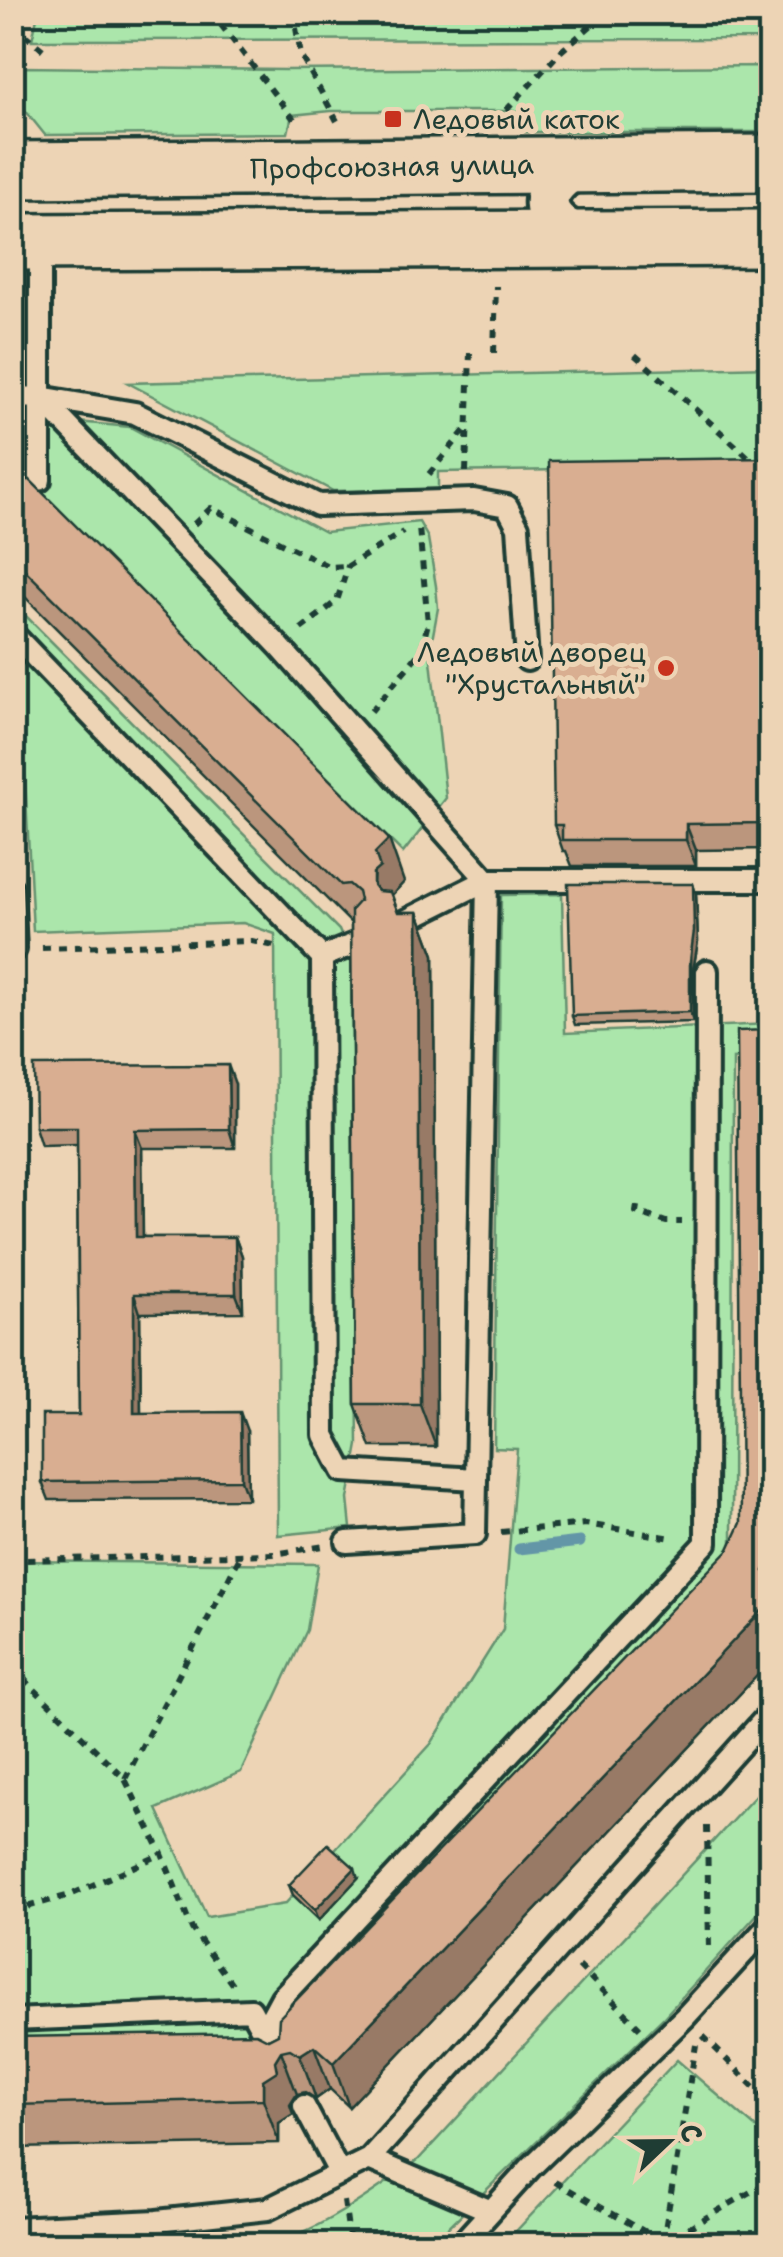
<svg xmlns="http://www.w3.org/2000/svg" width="783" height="2257" font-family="'Shantell Sans',sans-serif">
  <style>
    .green { fill: #abe6ab; stroke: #659270; stroke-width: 2.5 }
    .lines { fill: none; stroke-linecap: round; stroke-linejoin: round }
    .stream { stroke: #6396a7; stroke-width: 11 }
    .lane-casing { stroke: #1f3d34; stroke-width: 28 }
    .street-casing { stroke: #1f3d34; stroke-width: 50 }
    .primary-casing { stroke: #1f3d34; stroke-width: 62 }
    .path { stroke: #1f3d34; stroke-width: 6; stroke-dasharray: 8 8; stroke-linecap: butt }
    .lane { stroke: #edd4b5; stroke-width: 20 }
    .street { stroke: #edd4b5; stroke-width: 42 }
    .primary { stroke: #edd4b5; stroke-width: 55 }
    .wall { fill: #bb967d; stroke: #1f3d34; stroke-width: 2.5 }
    .shaded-wall { fill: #987a66; stroke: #1f3d34; stroke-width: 2.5 }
    .building { fill: #d9ae91; stroke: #1f3d34; stroke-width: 2.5 }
    .poi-dot { fill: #c8321e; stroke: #edd4b5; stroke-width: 4 }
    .labels { text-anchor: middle; stroke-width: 10; stroke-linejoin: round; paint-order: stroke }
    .poi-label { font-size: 28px; fill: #1f3d34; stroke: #edd4b5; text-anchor: start }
    .street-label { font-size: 28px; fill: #1f3d34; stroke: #edd4b5 }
  </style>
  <rect width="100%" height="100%" fill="#edd4b5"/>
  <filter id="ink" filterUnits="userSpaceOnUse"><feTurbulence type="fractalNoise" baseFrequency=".01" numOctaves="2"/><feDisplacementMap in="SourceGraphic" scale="20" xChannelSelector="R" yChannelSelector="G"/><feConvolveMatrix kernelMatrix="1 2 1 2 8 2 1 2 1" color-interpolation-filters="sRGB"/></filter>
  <g filter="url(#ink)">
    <path class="green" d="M38,13L770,12V39L32,40Z
      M770,66V132H525L523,111H331L292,115L288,133L45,135L17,100L19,67L286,70Z
      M770,367V467L438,472V489L333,491L128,383Z
      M12,376H16L15,416L130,427L325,532L419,522L428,538L436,586L438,608L430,651L446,798L403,853L61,512L13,489Z
      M12,602L339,930L353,964L358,1445L348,1499L351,1528L278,1535L275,934L243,923L33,931L24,758L13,756Z
      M562,894L565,1033L770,1024V1056L733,1059L732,1547L282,2032L13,2060L12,1561L318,1564L307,1630L241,1772L157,1809L207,1917L285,1904L431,1744L503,1629L517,1449L494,1448L501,895Z
      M770,1780V1900L663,2018L431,2244H262C307,2241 381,2187 418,2160Z
      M677,2060L770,2140V2244H504Z"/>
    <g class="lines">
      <path class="stream" d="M519,1549L580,1542"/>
      <defs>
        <path id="lane" d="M40,397L279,646L487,880H770
          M12,398L40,397L135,413L318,505L474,500L507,506L518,527L527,660
          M40,480V242
          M12,633L322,957L324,1435L343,1471L476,1479
          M12,889L15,949H12
          M322,957L362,941
          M347,1542L475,1534L487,880L401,923
          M770,1713L369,2159L491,2211L530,2168L685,2017L770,1924
          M12,2020L251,2010L268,2041
          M271,2045L269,2021L282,1997L706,1543L707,971
          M304,2106L340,2174
          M12,2228L157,2221L268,2209L369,2159
          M461,2244L491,2211"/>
        <path id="street" d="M583,238C532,219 537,184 584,164"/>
        <path id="primary" d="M12,170L770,163
          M12,242L770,238"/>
      </defs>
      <use href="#lane" class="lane-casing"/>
      <use href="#street" class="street-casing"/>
      <use href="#primary" class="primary-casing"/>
      <path class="path" d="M211,12L296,122
        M293,12L301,55L337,121
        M12,24L48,54
        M493,117H500L560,52L607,12
        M494,353L496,286
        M635,355L755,463
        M466,472L470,353
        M429,474L466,429
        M194,524L211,508L330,567L348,566
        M301,629L337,601L348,566L403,532
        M371,711L421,651L428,623L419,528
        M42,948L252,941L274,946
        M637,1206L636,1212L666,1222H682
        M501,1532L586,1524L672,1538
        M12,1566L23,1560L274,1554L324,1546
        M12,1667L125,1779L162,1854L192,1929L232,1984
        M125,1779L241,1555
        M707,1826L709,1949
        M12,1911L70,1895L162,1854
        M579,1966L640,2028
        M703,2036L770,2103
        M555,2182L667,2244
        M344,2201L350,2244
        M663,2241L696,2045
        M660,2244L770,2181"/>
      <use href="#lane" class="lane"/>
      <use href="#street" class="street"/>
      <use href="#primary" class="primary"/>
    </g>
    <path class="wall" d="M770,458V849L696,850V866H572L566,851H563L554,825Z
      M12,494L404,882L392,895L398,912H418L434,955L436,1447H371L355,1404L351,923L12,584Z
      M693,884L696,894L698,941L693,971V1022L575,1025L572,1016Z
      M235,1084V1148H142L143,1237H235L242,1256L243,1312L140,1313L141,1413L247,1431L248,1499L49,1500L42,1482L79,1415L77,1145L41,1146L35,1127Z
      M770,1662L349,2107L330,2089L316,2099L305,2092L297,2094L290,2105L293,2114L279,2123V2143L12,2148V2037L268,2039L278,2034Z
      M358,1878L319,1920L293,1895L289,1885Z"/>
    <path class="shaded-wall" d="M686,824L696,850V866L686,840Z
      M389,839L404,882L391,896L396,910L373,885L375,853Z
      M693,884L696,894L698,941L693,971V1022L690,1012Z
      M418,912L434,955L436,1447L420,1404Z
      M228,1065L235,1084V1148L229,1129Z
      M135,1130L142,1148L143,1256L136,1237Z
      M235,1237L242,1256L243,1312L236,1294Z
      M134,1294L140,1313L141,1432L134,1413Z
      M240,1412L247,1431L248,1499L241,1480Z
      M770,1559V1588L764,1571Z
      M770,1602V1662L349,2107L333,2063Z
      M355,1868L358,1878L319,1920L315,1910Z
      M314,2046L330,2089L316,2099L300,2055Z
      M281,2051L297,2094L290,2105L293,2114L279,2123V2143L263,2099V2080Z"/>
    <path class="building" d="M770,458V823L686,824V840H562V825H554L549,461Z
      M29,479L389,839L375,853L380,867L373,873V885L378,891L390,892L398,912H418L420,1404H355L351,910L360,900L358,892L349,884L341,885L12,557V494Z
      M568,884H693L694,931L690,961V1012L572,1016Z
      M770,1030V1559L764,1571L770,1577V1602L333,2063L314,2046L300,2055L290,2049L281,2051L275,2061L277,2071L263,2080V2099L12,2105V2037L256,2033L268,2039L278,2034L279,2018L729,1549L741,1523L737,1031Z
      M228,1065L229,1129L135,1130L136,1237H235L236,1294H134V1413L240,1412L241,1480L42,1482V1415H79L77,1127H35L34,1066Z
      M328,1844L355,1868L315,1910L289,1885Z"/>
  </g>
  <g class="poi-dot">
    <rect x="383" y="109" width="20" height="20" rx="5"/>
    <circle cx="666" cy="668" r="10"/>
  </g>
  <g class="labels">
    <g class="poi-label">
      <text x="413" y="129">Ледовый каток</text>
      <text x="646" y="662" text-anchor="end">Ледовый дворец<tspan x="646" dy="32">"Хрустальный"</tspan></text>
    </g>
    <g class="street-label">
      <text transform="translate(392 166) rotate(-1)" y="10">Профсоюзная улица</text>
    </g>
  </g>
  <rect width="783" height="2257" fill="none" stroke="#edd4b5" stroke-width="50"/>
  <rect x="25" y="25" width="733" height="2207" fill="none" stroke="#1f3d34" stroke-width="4" filter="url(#ink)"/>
  <g transform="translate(668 2142) rotate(68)" stroke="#edd4b5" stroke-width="8" paint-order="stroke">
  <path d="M0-8L18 38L0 25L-18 38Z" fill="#1f3d34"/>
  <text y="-15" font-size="28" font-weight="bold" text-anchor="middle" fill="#1f3d34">С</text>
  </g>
</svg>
